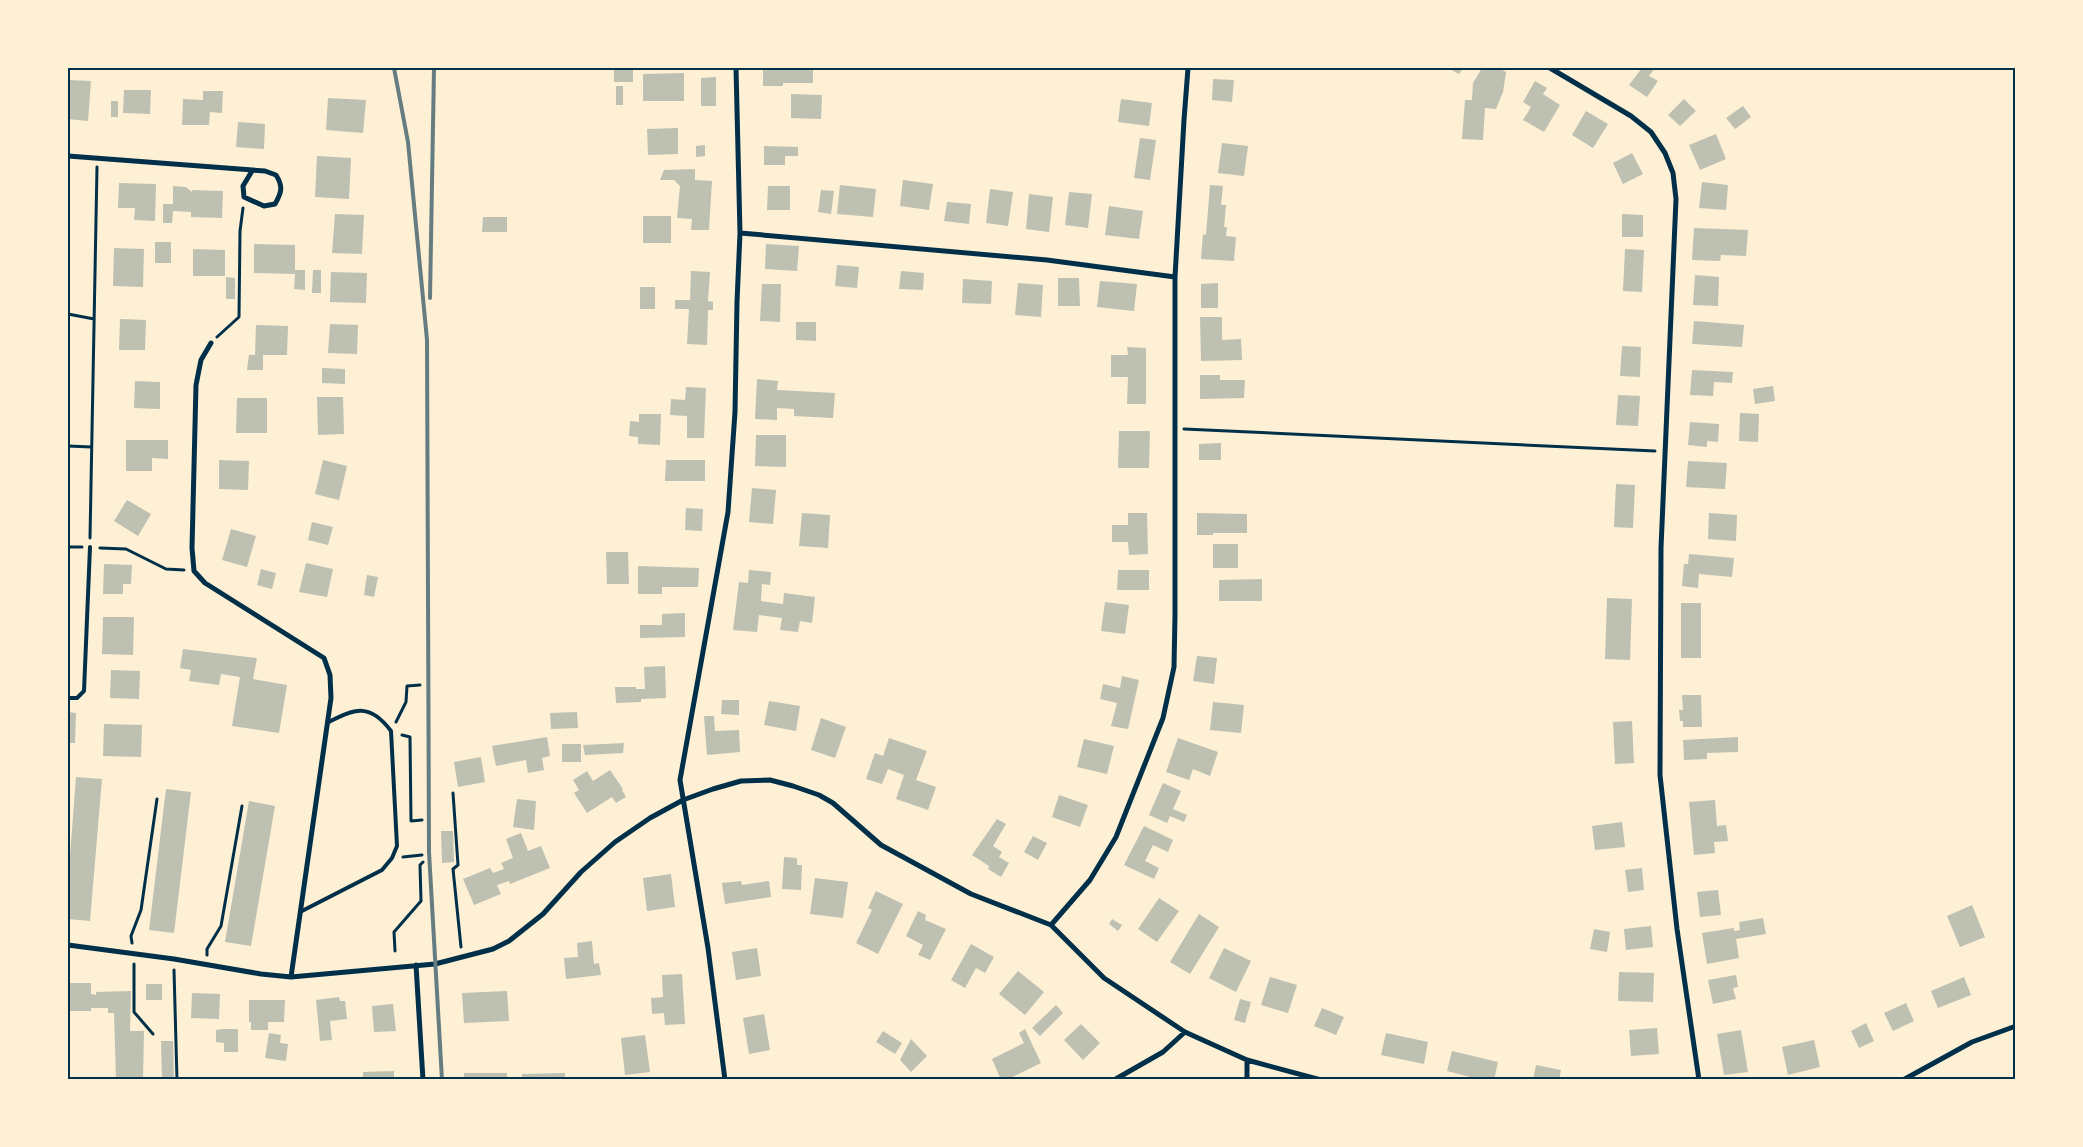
<svg xmlns="http://www.w3.org/2000/svg" width="2083" height="1147" font-family="Karla,sans-serif">
  <style>
    .building { fill: #bec0b2 }
    .lines { fill: none; stroke-linecap: round; stroke-linejoin: round }
    .path { stroke: #003049; stroke-width: 3 }
    .service { stroke: #003049; stroke-width: 4 }
    .minor { stroke: #003049; stroke-width: 5 }
    .rail { stroke: #657d81; stroke-width: 4 }
    .neatline { fill: none; stroke: #003049; stroke-width: 2 }
  </style>
  <rect width="100%" height="100%" fill="#fdf0d5"/>
  <path class="building" d="M763,68H813V83H783V86H763Z
    M1448,68H1463L1459,74Z
    M1482,68H1499L1506,72L1503,92L1496,109L1485,108L1483,140L1462,139L1465,100H1472L1473,83Z
    M1642,68H1655L1649,76L1658,81L1647,97L1629,85Z
    M614,70H633V82H614Z
    M684,73V101H643V74Z
    M716,77V106H701V78Z
    M1213,79L1234,80L1232,102L1212,100Z
    M68,80L91,81L88,121L68,119Z
    M1535,81L1547,88L1543,94L1560,105L1544,132L1523,120L1531,107L1523,102Z
    M616,86H623V105H616Z
    M124,90H151L150,114L123,113Z
    M203,91H223L222,113L210,112L209,125H182L183,99L203,100Z
    M791,94L822,95L821,119L791,118Z
    M328,98L366,100L363,133L326,130Z
    M1121,99L1152,103L1149,126L1118,122Z
    M1684,99L1696,111L1680,126L1668,115Z
    M111,101H118V117H111Z
    M1743,106L1751,117L1735,129L1726,118Z
    M1586,111L1608,124L1593,148L1572,135Z
    M238,122L265,124L264,149L236,147Z
    M678,128V154L648,155L647,129Z
    M1716,134L1726,159L1700,170L1689,145Z
    M1140,138L1156,140L1150,180L1134,178Z
    M1222,143L1248,146L1244,176L1218,173Z
    M705,145V156L696,157V146Z
    M764,146L798,147V156H785V165H764Z
    M1632,153L1643,174L1623,184L1613,163Z
    M317,156L351,158L349,199L315,197Z
    M695,169V180L712,181L709,230H691L692,219L677,218L680,186L674,180H660L664,170Z
    M903,180L933,184L929,210L900,206Z
    M1702,182L1728,185L1726,210L1699,208Z
    M119,183L156,184L155,221L134,220L135,208H118Z
    M840,185L876,189L873,217L837,214Z
    M1210,185L1223,186L1221,205H1226L1224,227H1227L1226,236L1236,237L1234,261L1201,259L1203,234L1206,235Z
    M173,186L186,187L192,192V190L223,191L222,218L191,217V212L173,211L172,223H163V204H173Z
    M768,186H790V210H767Z
    M990,189L1013,192L1008,226L986,223Z
    M821,190L834,191L831,214L818,212Z
    M1069,192L1092,194L1088,228L1065,225Z
    M1029,194L1053,197L1049,232L1026,229Z
    M947,202L971,204L969,224L944,221Z
    M1109,206L1143,211L1139,239L1105,235Z
    M68,211H70L69,243H68Z
    M335,214L364,215L362,254L332,253Z
    M1622,214L1643,215V237H1622Z
    M643,216H671V243H643Z
    M483,217H507V232H482Z
    M1694,228L1748,230L1746,256L1721,255L1720,261L1692,260Z
    M155,242H171V263H155Z
    M254,244L295,245V270H305V290L294,289L295,274L254,273Z
    M766,244L799,246L797,271L765,269Z
    M114,248L144,249L143,287L113,286Z
    M193,249L225,250V276H193Z
    M1625,249L1644,250L1642,292L1623,291Z
    M837,265L859,267L857,288L835,286Z
    M313,270H321V293H312Z
    M691,271L710,272L708,301L713,302V310H708L707,345L687,344L689,309H675V300H690Z
    M901,271L924,273L923,290L899,289Z
    M331,272L367,273L366,303L330,302Z
    M1695,275L1719,277L1718,306L1693,305Z
    M226,277L235,278V299H226Z
    M1058,278H1079L1080,306H1058Z
    M963,279L992,281L991,304L962,303Z
    M1100,281L1137,284L1134,311L1097,307Z
    M1018,283L1043,285L1041,317L1015,315Z
    M1218,283V308H1201V284Z
    M762,284H781L780,322L760,321Z
    M640,287H655V309H640Z
    M1200,317H1222V340L1241,339L1242,360L1201,361Z
    M120,319L146,320L145,350H119Z
    M1694,321L1744,325L1742,347L1692,344Z
    M796,322H816V341L796,340Z
    M330,324L358,325L357,354L328,353Z
    M256,325L288,326L287,355H263V370H247L249,355H255Z
    M1622,346L1641,347L1640,377L1620,376Z
    M1127,347L1146,348V404H1127L1128,377H1111V355H1128Z
    M322,368L345,369V384L322,383Z
    M1692,370L1733,372L1732,383L1714,382L1713,396L1690,395Z
    M1200,375H1220V380H1245L1244,398L1200,399Z
    M757,379L778,381L777,390L835,393L833,418L794,416V409L777,408V420L755,419Z
    M135,381L160,382V409L134,408Z
    M1773,386L1775,401L1755,404L1753,389Z
    M686,387L706,388L704,438H687V416L670,415L671,399L685,400Z
    M1618,395L1640,396L1638,426L1616,425Z
    M317,397H343L344,434L318,435Z
    M237,398H267V433H236Z
    M1740,413L1759,414L1758,442L1739,441Z
    M639,414H661L660,445L638,444V437L629,436L630,421L639,422Z
    M1690,422L1719,424L1718,442L1707,441V447L1688,445Z
    M1119,431H1150L1149,468H1118Z
    M756,435H786V467L755,466Z
    M126,440H168V459L152,458V471H126Z
    M1221,443V460H1199V444Z
    M219,460L249,461L248,490L219,489Z
    M323,460L347,466L339,500L315,494Z
    M666,460H705V481H665Z
    M1688,461L1727,463L1725,489L1686,487Z
    M1616,484L1635,485L1633,528L1614,527Z
    M752,488L776,490L773,524L749,522Z
    M127,500L151,514L138,536L114,521Z
    M686,508L703,509L702,531L685,530Z
    M802,513L830,515L828,548L799,546Z
    M1128,513H1147L1148,554L1129,555L1128,542H1112V525H1128Z
    M1197,513L1247,514V533H1213V535H1197Z
    M1709,513L1737,515L1736,541L1708,539Z
    M312,522L333,527L328,545L308,540Z
    M231,529L256,536L247,567L222,560Z
    M1213,544H1238V568H1213Z
    M606,552H628L629,584H607Z
    M1689,554L1734,558L1732,577L1699,574L1698,588L1682,586L1684,564H1688Z
    M306,563L333,569L327,597L299,592Z
    M104,564L132,565L131,584H123V594H103Z
    M638,566L699,568L698,587H662V594H638Z
    M261,569L276,573L272,589L257,585Z
    M749,570L771,572L770,585L762,584L761,601L783,604L784,593L815,597L812,623L800,621L798,632L780,630L782,618L759,615L757,632L733,630L739,582L748,583Z
    M1118,570H1149V590H1117Z
    M367,575L378,577L374,597L364,595Z
    M1262,579V601H1219V580Z
    M1607,598L1632,599L1630,660L1605,659Z
    M1105,602L1129,605L1125,634L1101,631Z
    M1681,603H1701V658H1681Z
    M685,613V637L640,638V625H662V614Z
    M103,617H134L133,655L102,654Z
    M183,649L257,658L253,679L287,685L279,733L232,726L240,677L221,674L219,685L189,681L191,670L180,668Z
    M1197,656L1217,658L1214,684L1193,681Z
    M665,666L666,698L641,699V702L616,703L615,687H636V689H645L644,667Z
    M111,670L140,671L139,699L110,698Z
    M1122,676L1139,680L1128,729L1111,726L1117,703L1100,699L1103,684L1120,688Z
    M1682,695H1701L1702,727H1683V721H1680L1679,710H1683Z
    M722,700H739V715L721,714Z
    M769,701L800,706L796,731L764,725Z
    M1213,702L1244,705L1241,733L1210,730Z
    M68,712L76,713L75,743H68Z
    M577,712L578,728L551,729L550,713Z
    M704,716H714L715,731L739,730L740,752L707,755Z
    M821,718L846,727L835,758L811,750Z
    M1632,721L1634,763L1615,764L1613,722Z
    M104,724L142,725L141,757L103,756Z
    M547,737L550,756L542,758L544,770L528,773L526,760L496,766L492,746Z
    M1738,737V752L1707,753V759L1684,760L1683,740Z
    M889,738L927,751L916,780L936,787L928,810L896,799L904,775L888,769L882,784L866,779L875,753L883,756Z
    M1178,738L1218,752L1210,776L1193,769L1189,780L1166,772Z
    M1084,739L1114,746L1107,774L1077,767Z
    M624,743L623,753L585,755L583,745Z
    M562,744H581V762H562Z
    M481,757L485,782L458,787L454,762Z
    M610,770L623,789L622,790L626,797L616,803L612,797L587,813L574,793L579,790L573,780L587,771L593,781Z
    M76,777L102,779L90,921L68,919V882Z
    M1163,783L1181,791L1173,809L1187,815L1184,822L1170,816L1167,823L1149,815Z
    M166,789L191,792L174,933L149,930Z
    M1059,795L1088,805L1080,827L1052,817Z
    M517,799L536,801L534,830L513,827Z
    M1715,800L1717,826L1726,825L1728,841L1714,842L1715,853L1694,855L1689,802Z
    M249,801L275,806L251,946L225,942Z
    M997,819L1006,824L993,846L1002,852L999,857L1009,863L1001,877L988,869L989,866L972,855Z
    M1622,822L1625,847L1595,850L1592,826Z
    M1144,826L1173,840L1168,852L1153,845L1145,861L1159,868L1154,879L1124,865Z
    M441,831H453L454,862L442,863Z
    M521,833L528,851L541,846L550,868L510,884L509,881L497,885L501,894L474,905L463,879L490,868L493,873L504,869L501,863L513,858L506,839Z
    M1033,836L1047,843L1038,860L1024,852Z
    M784,857L797,858V865H802L801,890L782,889Z
    M1642,868L1644,890L1628,892L1625,870Z
    M671,874L675,907L647,911L643,878Z
    M815,878L848,882L843,918L810,914Z
    M741,881L742,885L769,881L771,897L725,904L722,883Z
    M1718,890L1721,915L1700,917L1697,892Z
    M876,891L903,904L878,954L856,943L872,910L868,908Z
    M1159,898L1179,911L1157,942L1138,929Z
    M1972,905L1985,937L1960,947L1947,916Z
    M918,911L926,915L925,920L946,929L930,960L918,955L923,945L906,936Z
    M1199,914L1219,927L1190,974L1170,962Z
    M1763,918L1766,934L1736,939L1739,958L1707,964L1702,933L1734,928V931L1740,930L1739,922Z
    M1112,919L1122,925L1118,931L1109,924Z
    M1651,926L1653,947L1626,950L1624,929Z
    M1594,929L1610,932L1607,952L1590,949Z
    M592,941L594,964L599,963L601,975L566,979L564,958L578,957L577,943Z
    M971,944L994,957L985,973L976,968L965,988L951,980Z
    M757,948L761,976L736,980L732,952Z
    M1224,948L1251,961L1236,992L1209,978Z
    M1018,971L1044,992L1025,1015L999,994Z
    M1619,972L1654,973L1653,1002L1618,1001Z
    M682,974L685,1024L665,1025L664,1013L652,1014L651,998L663,997L662,975Z
    M1736,975L1738,987L1733,988L1736,999L1713,1004L1708,980Z
    M1270,977L1297,985L1288,1013L1261,1005Z
    M1964,977L1971,995L1938,1008L1931,991Z
    M68,983H91V994L96,995V992L131,991L130,1031H144L143,1080H116L114,1013H108V1008H91V1011H68Z
    M146,984H162V1000H146Z
    M507,991L509,1021L464,1023L462,993Z
    M192,993L220,994L219,1019L191,1018Z
    M339,997L340,1001H345L347,1019L330,1021L332,1040L320,1041L316,1000Z
    M1240,999L1251,1002L1245,1023L1234,1020Z
    M249,1000H285L284,1022H268V1030H251V1022H249Z
    M1906,1003L1914,1021L1893,1031L1884,1013Z
    M393,1004L396,1031L374,1032L372,1006Z
    M1056,1005L1063,1013L1040,1036L1032,1028Z
    M1322,1008L1344,1017L1336,1035L1314,1026Z
    M764,1014L770,1050L749,1054L743,1018Z
    M1866,1023L1874,1041L1859,1048L1851,1031Z
    M1081,1024L1100,1043L1083,1060L1064,1040Z
    M1657,1028L1659,1054L1631,1056L1629,1030Z
    M223,1029H238V1052H224V1043L216,1042V1030Z
    M1025,1029L1041,1063L1006,1080H1001L992,1059L1024,1043L1019,1033Z
    M1741,1030L1748,1072L1724,1075L1717,1034Z
    M883,1031L902,1043L895,1054L876,1042Z
    M269,1033L281,1035L280,1043L288,1044L286,1061L265,1058Z
    M1386,1033L1428,1042L1424,1064L1381,1055Z
    M645,1035L650,1072L625,1075L621,1038Z
    M911,1039L927,1056L911,1072L900,1060Z
    M1814,1040L1820,1067L1788,1075L1782,1047Z
    M161,1041H173L174,1080H162Z
    M1452,1051L1498,1062L1494,1080H1482L1447,1071Z
    M1536,1065L1561,1070L1559,1080H1533Z
    M394,1071V1080H363V1072Z
    M464,1073H507V1080H464Z
    M565,1073V1080H522V1074Z"/>
  <g class="lines">
    <path class="path" d="M68,314L94,319
      M217,337L239,317L240,231L243,208
      M1184,429L1655,451
      M68,446L91,447
      M90,538L97,167
      M68,547H82
      M100,548L126,549L166,569L184,570
      M396,722L406,702L407,686L420,685
      M402,735L410,737L411,821L422,820
      M453,793L458,865L453,869L461,947
      M68,797V792
      M403,857L422,855
      M132,943L131,936L141,910L157,799
      M395,951L394,932L421,901L420,865L423,862
      M207,955V949L221,926L242,806
      M134,964V1012L153,1034
      M174,970L177,1080"/>
    <path class="service" d="M68,698H77L84,691L90,547
      M300,912L382,870L392,858L397,846L391,731C370,703 356,708 327,723"/>
    <path class="minor" d="M1550,68L1631,116L1651,132L1665,153L1673,173L1676,199L1661,548L1660,775L1677,929L1699,1080
      M68,156L265,171L276,175C283,186 282,192 275,204L264,206L244,197L243,186L252,171
      M740,233L1047,260L1175,277
      M211,343L201,360L196,385L192,548L194,571L205,583L324,658L330,675L331,698L291,977
      M1051,925L1090,880L1116,837L1163,718L1174,667L1175,615V277L1184,120L1188,68
      M68,945L174,959L261,974L291,977L435,964L493,949L509,941L543,914L581,872L615,842L650,818L683,800L713,789L741,781L770,780L793,786L819,795L833,803L881,845L971,894L1051,925L1104,978L1185,1032L1247,1060L1321,1080
      M416,965L423,1080
      M725,1080L708,948L680,780L728,512L735,412L737,302L740,233L736,68
      M1114,1080L1163,1052L1185,1032
      M1247,1080V1060
      M1903,1080L1972,1042L2016,1026"/>
    <path class="rail" d="M394,68L408,142L427,340L429,852L442,1080
      M430,298L434,68"/>
  </g>
  <rect width="2083" height="1147" fill="none" stroke="#fdf0d5" stroke-width="138"/>
  <rect x="69" y="69" width="1945" height="1009" class="neatline"/>
</svg>
